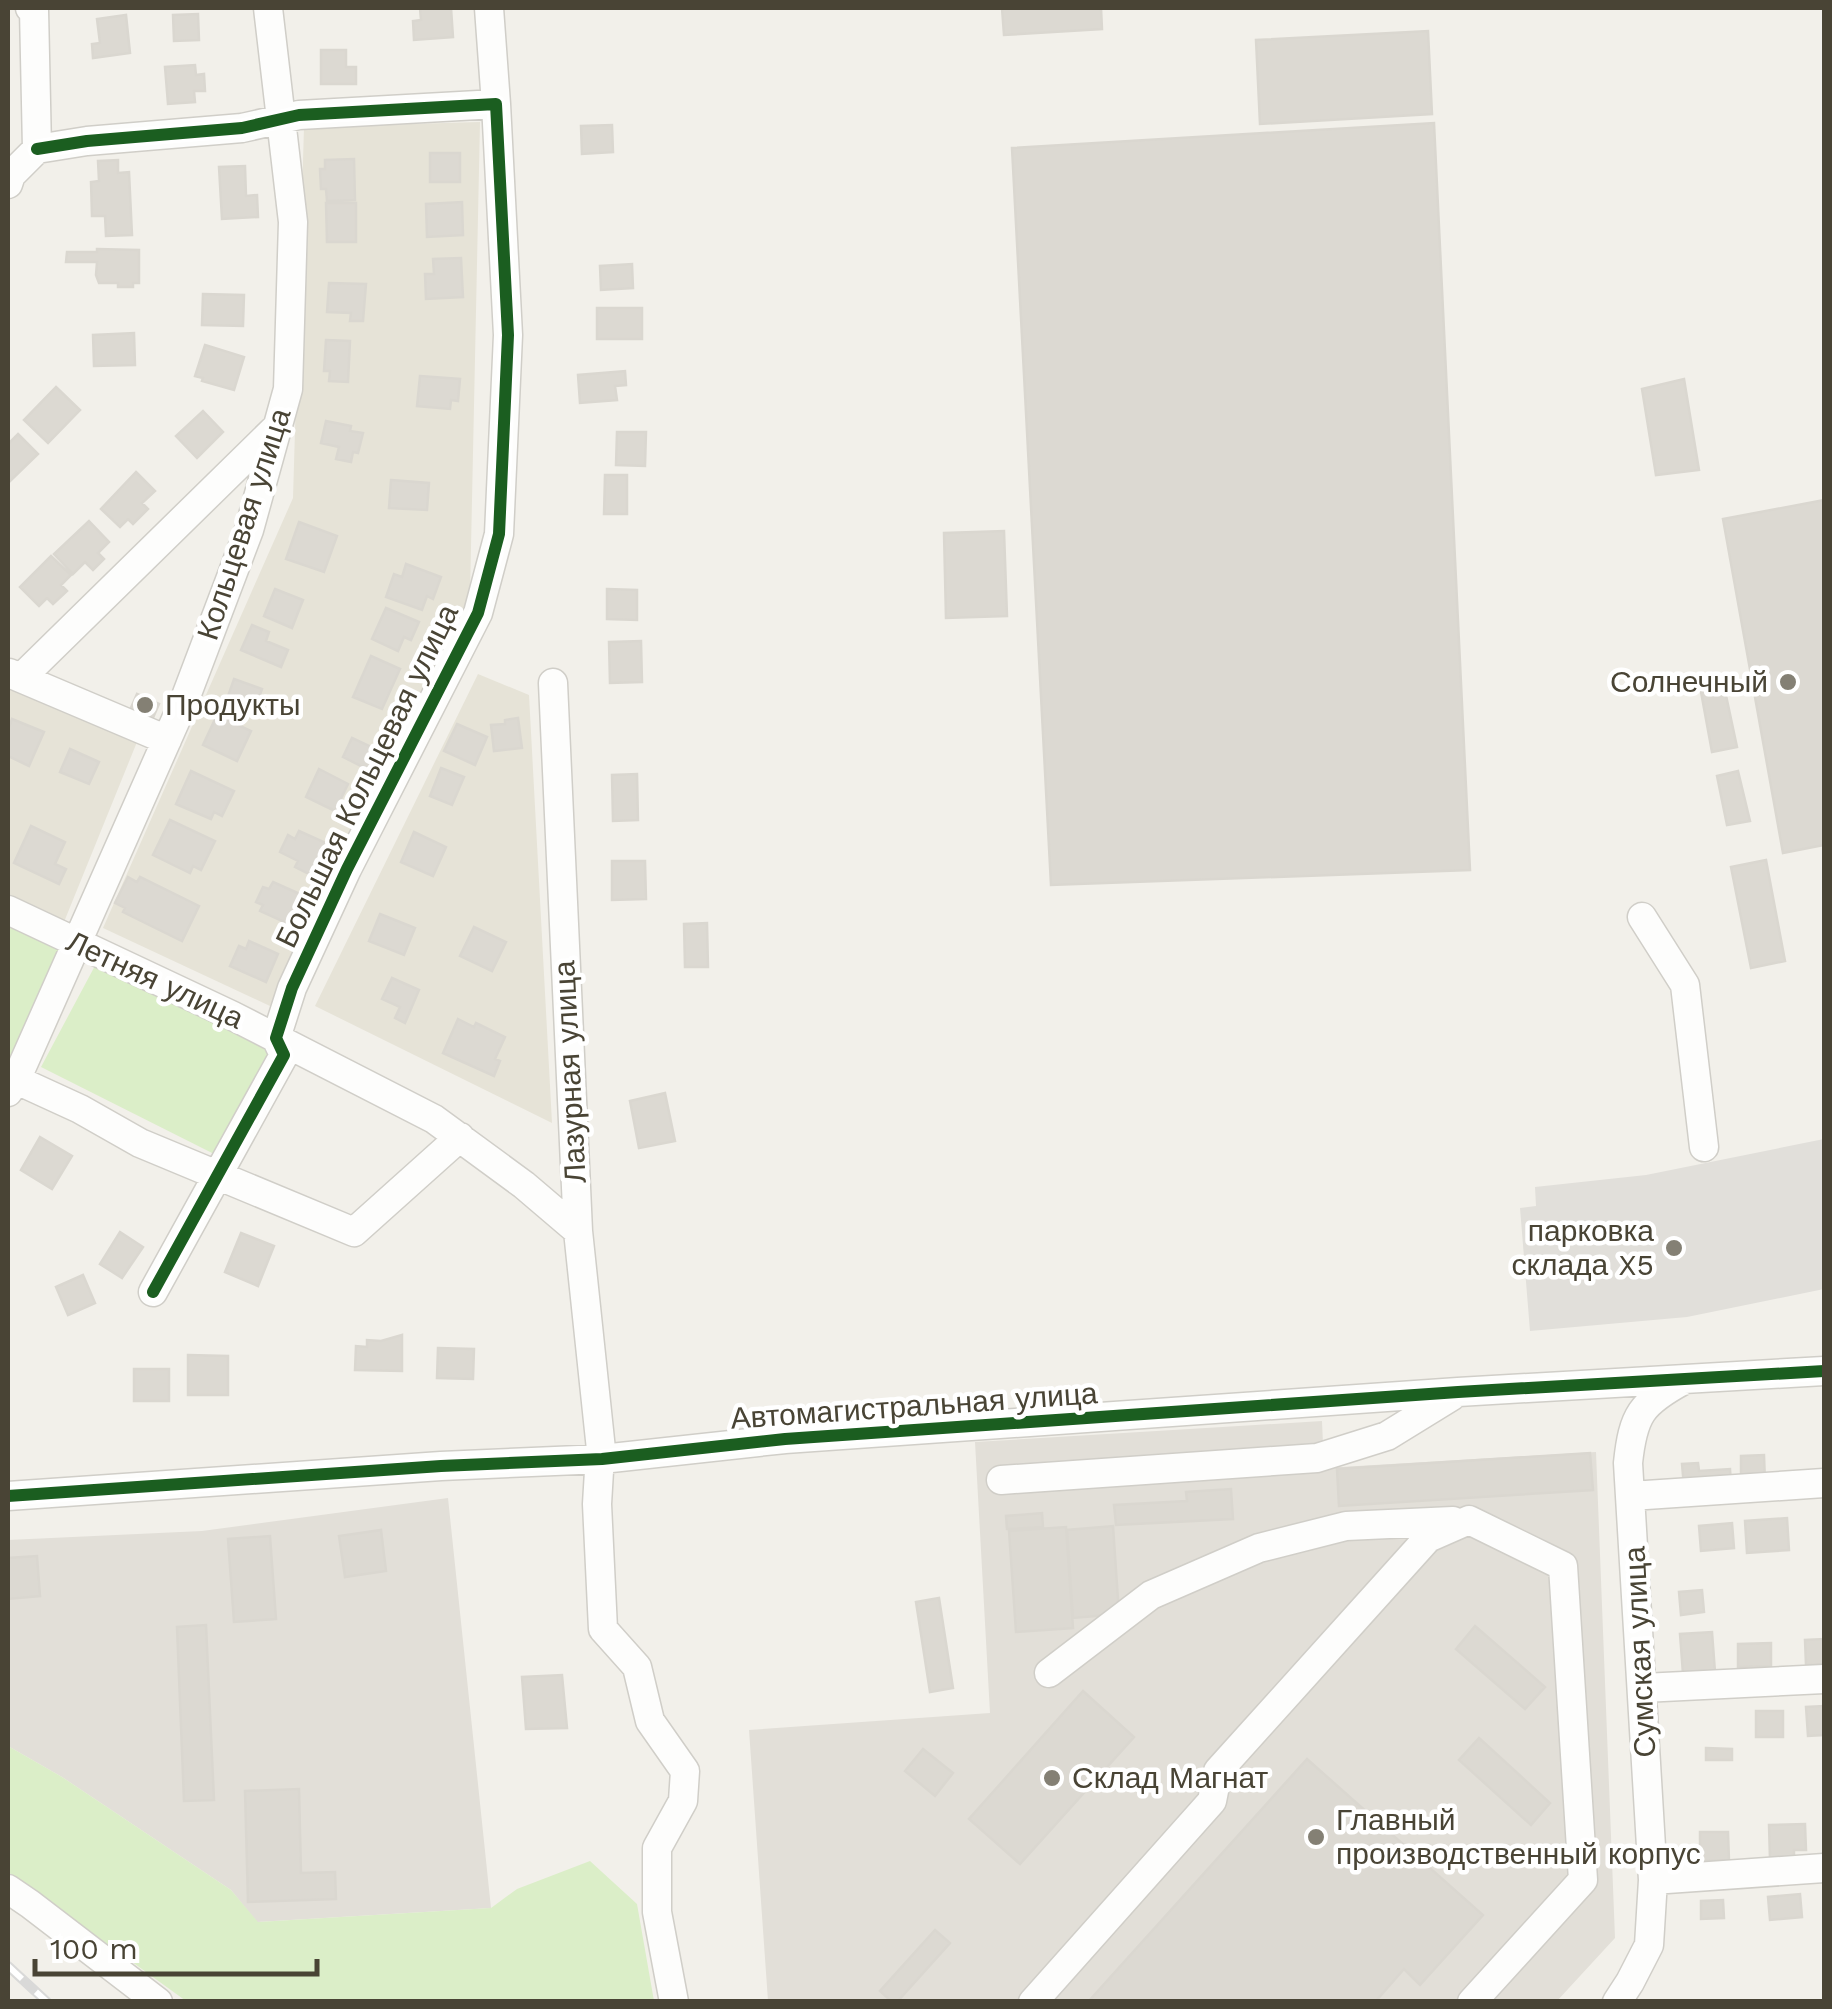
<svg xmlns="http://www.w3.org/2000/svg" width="1832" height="2009" font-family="'Work Sans',sans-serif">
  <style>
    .residential { fill: #e6e3d7 }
    .industrial { fill: #e2dfd8 }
    .green { fill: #dbeec8 }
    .parking { fill: #e1dfda }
    .building { fill: #dcd9d2; stroke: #dad7d0; stroke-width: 2.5 }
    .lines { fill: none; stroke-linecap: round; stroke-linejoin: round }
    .minor-casing { stroke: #d0cec8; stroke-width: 31 }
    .minor { stroke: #fdfdfc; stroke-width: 28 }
    .rail-casing { stroke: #d9d9d8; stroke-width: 10 }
    .rail { stroke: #fff; stroke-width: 6; stroke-dasharray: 19; stroke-linecap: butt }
    .cycleway-casing { stroke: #fff; stroke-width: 19 }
    .cycleway { stroke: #1b5e20; stroke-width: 12 }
    .poi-dot { fill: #848074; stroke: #fff; stroke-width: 4 }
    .labels { text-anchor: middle; stroke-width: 9; stroke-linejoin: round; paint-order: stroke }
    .street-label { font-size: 30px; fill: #494435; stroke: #fff }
    .poi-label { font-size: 30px; fill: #494435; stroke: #fff; text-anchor: start }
  </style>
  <rect width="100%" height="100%" fill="#f2f0ea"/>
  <path class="residential" d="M480,122L470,595L270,1006L103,928L293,498L304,127Z
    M478,674L529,695L552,1123L315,1006Z
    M8,684L137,742L64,922L8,897Z"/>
  <path class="industrial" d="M1322,1421L1324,1468L1596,1452L1615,1938L1557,2001H768L749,1730L990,1713L975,1442Z
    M448,1498L491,1908L257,1922L231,1890L62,1777L8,1746V1540L202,1531Z"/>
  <path class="green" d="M8,921L66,947L13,1066L8,1064Z
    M97,962L292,1053L228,1161L41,1067Z
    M8,1746L62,1777L231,1890L258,1922L491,1908L517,1889L590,1861L637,1904L654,2001H186L8,1872Z"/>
  <path class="parking" d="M1824,1139V1289L1687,1317L1530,1331L1520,1208L1536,1206L1535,1187L1646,1175Z"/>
  <path class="building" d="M420,8H451L453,37L414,40L413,21L421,20Z
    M1002,8H1101L1102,29L1004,35Z
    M198,14L199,40L174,41L173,15Z
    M126,15L130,53L93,58L92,44L100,43L97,19Z
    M1428,31L1432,114L1260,124L1256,40Z
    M321,50H346V67H356V84H321Z
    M195,65L196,75L204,74L205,91H194L195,102L168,104L165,67Z
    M1434,123L1470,870L1051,885L1012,148Z
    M612,125L613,152L582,154L581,126Z
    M430,153H460V182H430Z
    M354,159L355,200L327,201L326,189H321L320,169H325V160Z
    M118,160V173L129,172L132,235L106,236L105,216H92L91,182L99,181L98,161Z
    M245,166L246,196L257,195L258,217L222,219L219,167Z
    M462,202L463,235L427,237L426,204Z
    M326,203H356V242H327Z
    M97,249L139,250V283H133V287H118V283H99L96,275L97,262H66L67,252H97Z
    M461,258L463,297L426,299L425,274H434L433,259Z
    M632,264L633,288L601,290L600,266Z
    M329,283L366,284L363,321H350L351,313L327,312Z
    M203,294L244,295L243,326L202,325Z
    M597,308H642V339H597Z
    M134,333L135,365L94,366L93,335Z
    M326,340L350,341L348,382L329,381L330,371H324Z
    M205,345L244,357L234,390L202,381L203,378L195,376Z
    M625,371L626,385L615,386L617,400L580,403L578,375Z
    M420,376L460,379L458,401L451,400L450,409L417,406Z
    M1684,379L1699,470L1656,475L1642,389Z
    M56,387L80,410L48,443L24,420Z
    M203,411L223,432L197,458L176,436Z
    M326,421L351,426L350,431L363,433L358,453L353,452L351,462L336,459L339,447L321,443Z
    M617,432H646L645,466L616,465Z
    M18,434L38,454L8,483V444Z
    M136,472L155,491L142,503L148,509L133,524L128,519L120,527L101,509Z
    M605,475H627V514H604Z
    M391,480L429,483L427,510L389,508Z
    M1824,500V845L1783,853L1723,519Z
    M89,521L109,542L98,553L104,559L93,570L85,562L73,574L54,554Z
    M299,522L337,536L324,572L286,559Z
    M1004,531L1007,616L946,618L944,533Z
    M51,556L71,575L61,585L67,591L53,604L47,598L39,606L20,587Z
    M406,564L441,577L433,599L427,596L422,610L386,597L394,574L402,577Z
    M275,589L303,600L292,628L264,616Z
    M607,589L637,590V620L607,619Z
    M386,608L419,622L411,640L404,637L398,651L372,639Z
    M252,625L269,632L266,641L288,650L281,667L241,650Z
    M641,641L642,682L610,683L609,642Z
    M371,656L400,669L382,709L353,697Z
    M234,679L262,689L254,712L226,702Z
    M1724,686L1737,747L1712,752L1701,692Z
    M137,694L159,704L152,720L130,710Z
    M217,715L251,731L237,761L203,745Z
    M518,718L522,748L494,751L491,725L505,724V720Z
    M12,719L44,732L29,766L8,756V730Z
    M457,724L487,737L475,765L444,751Z
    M352,738L378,750L369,770L343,757Z
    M70,749L99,762L89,784L60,772Z
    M441,768L464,777L452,805L430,796Z
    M319,769L348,784L335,811L306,797Z
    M191,771L234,791L222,816L214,812L211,819L176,804Z
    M1738,771L1750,821L1727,825L1717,776Z
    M637,774L638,820L613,821L612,775Z
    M170,820L215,841L201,870L193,866L190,873L153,855Z
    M31,826L65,842L55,864L66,869L59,884L14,863Z
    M299,831L326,843L311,875L295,867L298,861L280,852L288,835L295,839Z
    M414,832L446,847L433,876L401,862Z
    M1766,860L1785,961L1751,968L1731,867Z
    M612,861H645L646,899L612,900Z
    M128,877L137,882L140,877L199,906L182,941L123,912L125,908L115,903Z
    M273,882L302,895L289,924L260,911L263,905L256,902L263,887L269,889Z
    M380,914L415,928L404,955L369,941Z
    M707,923L708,967H685L684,924Z
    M474,927L506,942L492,971L460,956Z
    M249,941L278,954L266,982L230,966L239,946L246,949Z
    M392,978L419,990L405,1023L395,1018L400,1007L382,999Z
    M458,1019L474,1027L476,1023L505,1037L495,1059L500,1061L494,1076L443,1053Z
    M665,1093L675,1141L639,1148L630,1101Z
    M40,1137L72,1156L52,1189L21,1170Z
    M120,1232L143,1247L122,1278L100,1264Z
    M241,1233L274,1246L258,1286L225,1272Z
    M83,1275L95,1303L68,1315L56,1287Z
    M402,1335V1371L355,1370L356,1346L367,1347V1340L381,1341Z
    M438,1348L474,1349L473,1379L437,1378Z
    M188,1355L228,1356V1395H188Z
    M134,1369H169V1401H134Z
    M1590,1453L1593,1490L1339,1506L1337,1469Z
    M1764,1455L1765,1482L1741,1483V1456Z
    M1698,1463L1699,1471L1730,1469L1731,1484L1684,1487L1682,1464Z
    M1231,1489L1233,1519L1116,1525L1114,1505L1187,1501L1186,1492Z
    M1042,1513L1043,1527L1007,1529L1006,1516Z
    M1787,1518L1789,1550L1747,1553L1745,1521Z
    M1732,1523L1734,1548L1701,1551L1699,1526Z
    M1113,1526L1119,1614L1073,1618L1067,1530Z
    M1066,1527L1073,1628L1016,1632L1009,1531Z
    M381,1530L386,1571L345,1577L339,1536Z
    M270,1536L276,1619L234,1622L228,1539Z
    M37,1556L40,1596L8,1599V1558Z
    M1702,1590L1704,1612L1681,1615L1679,1592Z
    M939,1598L953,1688L930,1692L916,1602Z
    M206,1625L214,1800L184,1801L177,1627Z
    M1475,1626L1545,1687L1525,1709L1456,1649Z
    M1712,1632L1715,1672L1683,1674L1680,1634Z
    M1824,1639V1664L1806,1665L1805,1640Z
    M1771,1643V1666L1738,1667V1644Z
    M562,1675L567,1728L526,1729L522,1677Z
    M1083,1691L1134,1737L1020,1864L969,1819Z
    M1824,1706V1735L1808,1736L1806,1707Z
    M1756,1711H1783V1737H1756Z
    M1479,1738L1550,1803L1531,1825L1459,1760Z
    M1706,1748L1732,1749V1760H1706Z
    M923,1749L953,1773L935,1796L905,1771Z
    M1307,1759L1483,1915L1420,1985L1404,1969L1375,2002H1088Z
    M299,1789L301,1873L335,1872L336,1899L248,1902L245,1791Z
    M1805,1824L1806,1850H1794V1858L1770,1859L1769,1825Z
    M1700,1832H1728L1729,1860L1700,1861Z
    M1800,1894L1802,1917L1770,1920L1768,1897Z
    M1723,1900L1724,1918L1701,1919V1901Z
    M935,1930L950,1943L897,2002H892L880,1991Z"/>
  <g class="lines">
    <defs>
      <path id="minor" d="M489,8L496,104
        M37,149L87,141L242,128L299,115L496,104L508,335L499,534L478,613L347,869L292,988L276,1038L284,1055L153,1292
        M8,184L11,175L37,149L34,10L30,8
        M9,673L167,740
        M21,678L277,427
        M553,683L578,1231L602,1459L599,1471L597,1504L603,1629L637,1667L650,1721L685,1771L683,1801L657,1848V1912L674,2002
        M8,910L233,1016L434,1119L524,1185L578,1231
        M1642,917L1685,985L1704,1147
        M8,1076L80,1109L140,1143L354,1232L460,1137
        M8,1092L16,1080L185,699L249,530L288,389L293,222L268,8
        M1001,1480L1317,1458L1387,1436L1452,1396
        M8,1496L441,1466L602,1459L785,1439L1458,1392L1824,1371
        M1631,1496L1824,1483
        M1049,1673L1151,1595L1259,1548L1346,1526L1453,1521
        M1643,1688L1824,1679
        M1653,1880L1824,1868
        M8,1889L30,1904L158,2002
        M1033,2002L1212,1801L1218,1771L1428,1538L1469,1520L1563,1566L1583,1880L1472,2002
        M1617,2002L1630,1982L1649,1945L1653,1880L1628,1463C1633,1415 1641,1403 1684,1380"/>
    </defs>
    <use href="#minor" class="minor-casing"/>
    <use href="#minor" class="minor"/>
    <defs>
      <path id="rail" d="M8,1966L47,2002"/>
    </defs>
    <use href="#rail" class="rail-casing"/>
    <use href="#rail" class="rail"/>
    <defs>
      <path id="cycleway" d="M37,149L87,141L242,128L299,115L496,104L508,335L499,534L478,613L347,869L292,988L276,1038L284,1055L153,1292
        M8,1496L441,1466L602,1459L785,1439L1458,1392L1824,1371"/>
    </defs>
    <use href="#cycleway" class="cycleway-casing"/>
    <use href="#cycleway" class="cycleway"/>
  </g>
  <g class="poi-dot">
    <circle cx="1788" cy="682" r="10"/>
    <circle cx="145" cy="705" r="10"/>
    <circle cx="1674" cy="1248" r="10"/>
    <circle cx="1052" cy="1778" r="10"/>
    <circle cx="1316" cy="1837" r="10"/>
  </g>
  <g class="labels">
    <g class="street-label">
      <text transform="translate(244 524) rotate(-72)" y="10">Кольцевая улица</text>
      <text transform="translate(367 776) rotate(-64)" y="10">Большая Кольцевая улица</text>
      <text transform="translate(155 980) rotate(25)" y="10">Летняя улица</text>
      <text transform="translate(570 1072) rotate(-93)" y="10">Лазурная улица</text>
      <text transform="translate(914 1406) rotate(-4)" y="10">Автомагистральная улица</text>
      <text transform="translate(1640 1652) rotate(-93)" y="10">Сумская улица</text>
    </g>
    <g class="poi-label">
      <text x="1768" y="692" text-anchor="end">Солнечный</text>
      <text x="165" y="715">Продукты</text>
      <text x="1654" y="1241" text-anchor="end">парковка<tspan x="1654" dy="34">склада X5</tspan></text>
      <text x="1072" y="1788">Склад Магнат</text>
      <text x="1336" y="1830">Главный<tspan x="1336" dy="34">производственный корпус</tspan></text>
    </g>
  </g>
  <rect width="1832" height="2009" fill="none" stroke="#494435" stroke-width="20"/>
  <path d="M35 1959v15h282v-15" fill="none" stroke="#494435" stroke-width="5"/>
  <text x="50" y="1959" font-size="30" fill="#494435" stroke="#ffffff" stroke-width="8" paint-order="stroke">100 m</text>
</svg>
